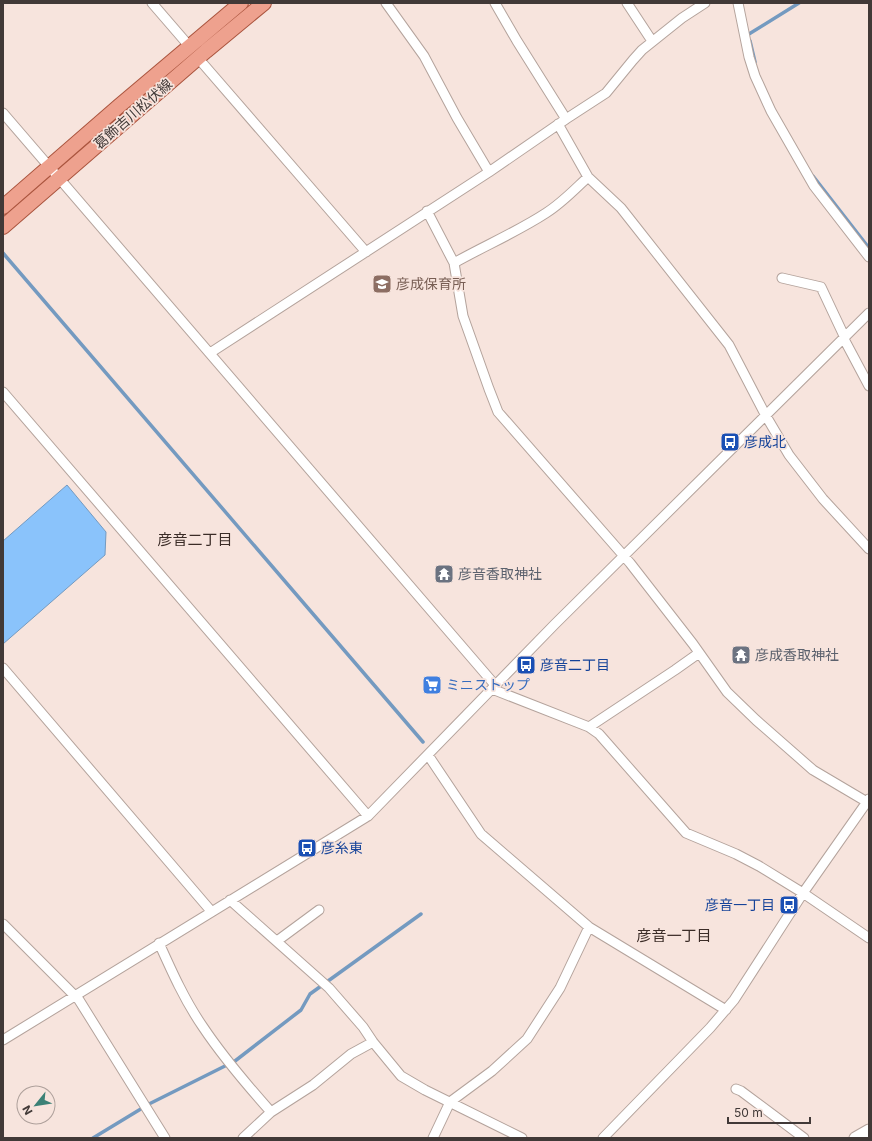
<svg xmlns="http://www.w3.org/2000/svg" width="872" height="1141" font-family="Inter,'Noto Sans JP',sans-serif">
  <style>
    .water { fill: #8ac3fb; stroke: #749ac0 }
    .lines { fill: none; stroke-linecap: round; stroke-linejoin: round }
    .stream { stroke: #749ac0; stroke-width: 3.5 }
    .minor-casing { stroke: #b4a39c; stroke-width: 11 }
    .tertiary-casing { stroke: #b4a39c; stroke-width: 13 }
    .primary-casing { stroke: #aa543e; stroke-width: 16 }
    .minor { stroke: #fff; stroke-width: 9 }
    .tertiary { stroke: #fff; stroke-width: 11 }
    .primary { stroke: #eea18e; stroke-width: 14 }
    .labels { text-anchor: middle; stroke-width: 3.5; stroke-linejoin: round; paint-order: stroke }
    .street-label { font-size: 14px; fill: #413937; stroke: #f7e4dd }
    .education-label { font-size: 14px; fill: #785e54; stroke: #f7e4dd; text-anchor: start }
    .transit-label { font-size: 14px; fill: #164399; stroke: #f7e4dd; text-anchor: start }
    .worship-label { font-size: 14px; fill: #5b616d; stroke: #f7e4dd; text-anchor: start }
    .shop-label { font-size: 14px; fill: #366cbe; stroke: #f7e4dd; text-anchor: start }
    .neighbourhood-label { font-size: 15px; fill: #3b2c27; stroke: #f7e4dd }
  </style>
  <rect width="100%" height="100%" fill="#f7e4dd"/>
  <path class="water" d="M67,485L106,532L105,555L3,644V541Z"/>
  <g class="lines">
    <path class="stream" d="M749,34L799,3
      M750,41L755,62
      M813,176L869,248
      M3,253L423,742
      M93,1138L149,1104L235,1061L301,1010L310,994L421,914"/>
    <defs>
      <path id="minor" d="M152,3L190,47
        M386,3L424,56L457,118L489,172
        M495,3L517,41L566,119
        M627,3L652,41
        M738,3L749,57L755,76L771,111L814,186L869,257
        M198,58L366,252
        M3,113L495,685
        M558,124L588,177L621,208L729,345L766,416L789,455L823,499L869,549
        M427,211L454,263L463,316L489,389L498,412L630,563L693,644L727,692L756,720L813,770L867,802
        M454,263C484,246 517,232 546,213C562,203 575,189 588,177
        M782,278L821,287L845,338
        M844,339L869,386
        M210,353L489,172L566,119L606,93L633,60L642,50L682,18L705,3
        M3,392L368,816
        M3,668L211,911
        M492,689L589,727L599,734L686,833L736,854L759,866L803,893L869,938
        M589,727L675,670L699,653
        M428,755L481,834L589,927L726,1010
        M230,900L329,988L363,1027L373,1042L401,1076L425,1090L522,1138
        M3,924L79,1000L165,1138
        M277,941L319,910
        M159,943C172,972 185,1001 203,1027C223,1057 247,1085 271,1112
        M3,1040L368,816L555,624L869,313
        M736,1089L741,1091L804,1138
        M243,1138L271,1112L313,1085L351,1054L373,1042
        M433,1138L450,1102L492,1071L527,1039L560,988L589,927
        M603,1138L710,1028L734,1000L803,893L869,799"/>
      <path id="tertiary" d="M855,1138L869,1130"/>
      <path id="primary" d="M3,207L119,106L241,3
        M3,227L206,51L264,3"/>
    </defs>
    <use href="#minor" class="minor-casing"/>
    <use href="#tertiary" class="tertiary-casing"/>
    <use href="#primary" class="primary-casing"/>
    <use href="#minor" class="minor"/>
    <use href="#tertiary" class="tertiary"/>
    <use href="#primary" class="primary"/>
  </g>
  <defs>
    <symbol id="school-square" viewBox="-11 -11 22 22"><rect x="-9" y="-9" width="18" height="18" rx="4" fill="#8d6e63" stroke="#f7e4dd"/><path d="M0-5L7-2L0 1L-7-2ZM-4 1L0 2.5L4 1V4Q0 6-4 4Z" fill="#fff"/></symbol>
    <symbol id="bus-square" viewBox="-11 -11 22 22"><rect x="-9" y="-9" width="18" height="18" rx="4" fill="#1a4fb4" stroke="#f7e4dd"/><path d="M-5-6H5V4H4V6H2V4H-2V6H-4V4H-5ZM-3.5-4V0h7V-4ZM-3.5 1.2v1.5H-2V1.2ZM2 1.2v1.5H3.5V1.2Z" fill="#fff"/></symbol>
    <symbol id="temple-square" viewBox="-11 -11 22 22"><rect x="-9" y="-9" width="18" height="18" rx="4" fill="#6b7280" stroke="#f7e4dd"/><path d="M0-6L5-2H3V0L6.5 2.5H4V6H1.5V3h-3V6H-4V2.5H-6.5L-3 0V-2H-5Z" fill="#fff"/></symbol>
    <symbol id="supermarket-square" viewBox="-11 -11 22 22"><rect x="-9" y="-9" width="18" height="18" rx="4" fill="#3f7fe0" stroke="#f7e4dd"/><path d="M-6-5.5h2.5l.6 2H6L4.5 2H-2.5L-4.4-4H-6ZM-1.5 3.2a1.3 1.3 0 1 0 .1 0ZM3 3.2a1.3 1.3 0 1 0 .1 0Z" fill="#fff"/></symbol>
  </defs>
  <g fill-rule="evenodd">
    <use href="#school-square" x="371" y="273" width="22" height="22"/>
    <use href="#bus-square" x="719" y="431" width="22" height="22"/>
    <use href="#temple-square" x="433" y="563" width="22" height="22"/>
    <use href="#temple-square" x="730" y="644" width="22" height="22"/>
    <use href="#bus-square" x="515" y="654" width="22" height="22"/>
    <use href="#supermarket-square" x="421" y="674" width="22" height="22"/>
    <use href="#bus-square" x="296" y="837" width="22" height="22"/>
    <use href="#bus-square" x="778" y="894" width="22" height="22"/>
  </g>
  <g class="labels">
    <g class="street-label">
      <text transform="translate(133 114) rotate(-41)" y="5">葛飾吉川松伏線</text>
    </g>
    <g class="education-label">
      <text x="396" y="289">彦成保育所</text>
    </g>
    <g class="transit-label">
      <text x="744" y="447">彦成北</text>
      <text x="540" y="670">彦音二丁目</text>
      <text x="321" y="853">彦糸東</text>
      <text x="775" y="910" text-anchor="end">彦音一丁目</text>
    </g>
    <g class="worship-label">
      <text x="458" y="579">彦音香取神社</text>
      <text x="755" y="660">彦成香取神社</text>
    </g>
    <g class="shop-label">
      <text x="446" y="690">ミニストップ</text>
    </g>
    <g class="neighbourhood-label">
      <text x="195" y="545">彦音二丁目</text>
      <text x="674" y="941">彦音一丁目</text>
    </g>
  </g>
  <rect width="872" height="1141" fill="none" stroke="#413937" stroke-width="8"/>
  <g transform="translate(36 1105) rotate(240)"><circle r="19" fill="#f7e4dd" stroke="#aea09b"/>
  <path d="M0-3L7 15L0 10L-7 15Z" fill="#3c8176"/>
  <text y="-6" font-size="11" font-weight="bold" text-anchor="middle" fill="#413937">N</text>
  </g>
  <path d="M728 1117v6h82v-6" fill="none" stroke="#413937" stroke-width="2"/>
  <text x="734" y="1117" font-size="12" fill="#413937" stroke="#f7e4dd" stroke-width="3" paint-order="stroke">50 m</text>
</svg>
